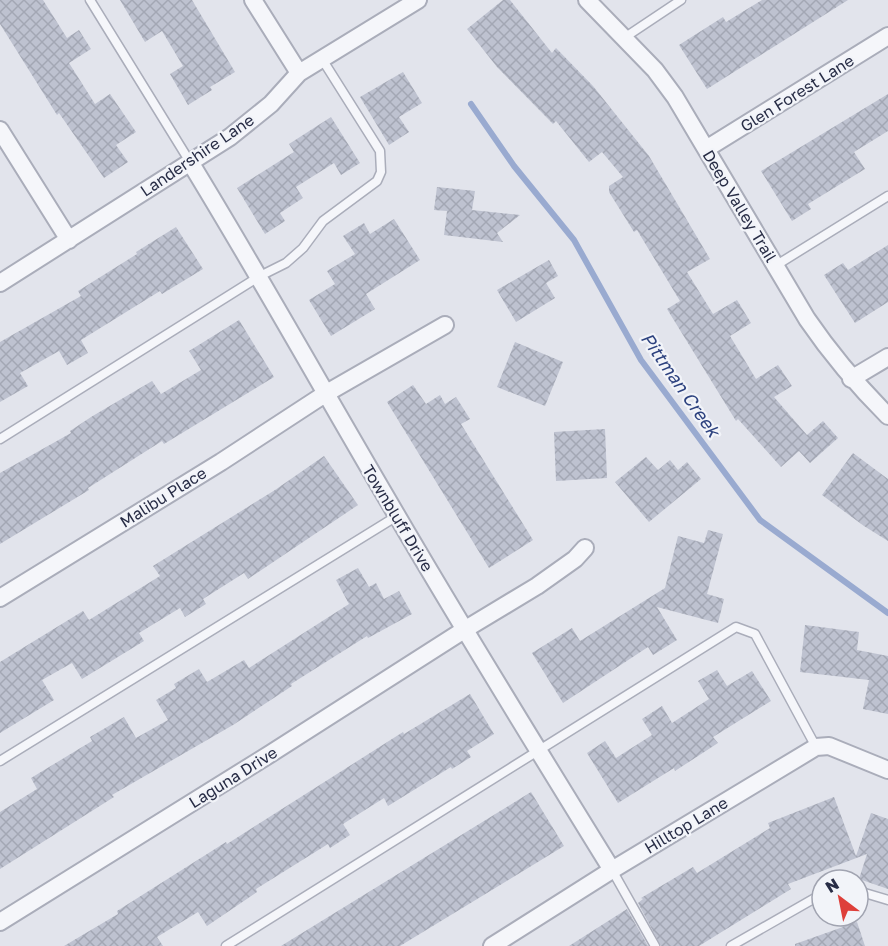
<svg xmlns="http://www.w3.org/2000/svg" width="888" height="946" font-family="'Golos Text',sans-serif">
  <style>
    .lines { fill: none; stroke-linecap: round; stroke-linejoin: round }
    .stream { stroke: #99aad0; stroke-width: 6 }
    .building { fill: url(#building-cross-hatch) }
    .service-casing { stroke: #aaadba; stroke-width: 11 }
    .minor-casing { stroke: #aaadba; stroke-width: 20 }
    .service { stroke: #f5f6fa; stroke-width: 8 }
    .minor { stroke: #f5f6fa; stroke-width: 16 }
    .labels { text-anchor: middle; stroke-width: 4.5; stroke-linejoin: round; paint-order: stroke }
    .street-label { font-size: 16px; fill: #282d46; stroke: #f2f4f9 }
    .water-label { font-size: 18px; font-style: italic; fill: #2d427f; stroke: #f2f4f9 }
  </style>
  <defs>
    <pattern id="building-cross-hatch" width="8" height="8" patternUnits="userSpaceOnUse" patternTransform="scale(1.5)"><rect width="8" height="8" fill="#bec2d0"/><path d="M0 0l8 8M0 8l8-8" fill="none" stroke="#a3a7b4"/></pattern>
  </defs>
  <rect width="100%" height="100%" fill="#e2e4ec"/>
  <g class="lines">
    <path class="stream" d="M471,104L514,166L574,240L641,360L760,520L888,613"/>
  </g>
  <path class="building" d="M0,0H43L67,38L79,30L91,49L69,63L95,104L110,94L136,132L116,145L128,162L104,178L59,113L57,115L0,24Z
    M120,0H192L235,72L210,87L212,90L188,105L170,74L183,66L162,31L145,42Z
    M503,0H510L552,53L556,48L593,86L649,156L710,259L687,272L713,314L737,300L751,323L730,336L756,379L778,365L792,386L774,397L807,435L823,421L838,438L810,463L799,451L781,467L738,419L736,421L667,309L680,301L637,230L634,232L609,192V186L623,177L602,152L589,162L556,121L553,124L497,67L467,29Z
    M762,0H848L707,89L679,45L723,17L726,22Z
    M403,72L422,103L399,117L409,132L389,145L360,97Z
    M888,94V131L854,152L865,169L808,204L811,209L792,221L761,171Z
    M331,117L360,163L341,175L334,163L296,187L303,198L280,213L285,221L265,234L237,188L294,152L289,144Z
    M437,187L475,191L472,210L520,215L497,233L503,242L444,235L447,211L434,210Z
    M394,219L420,260L366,294L375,309L331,336L309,300L335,284L327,271L355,254L343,236L364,223L370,234Z
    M176,227L203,269L162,294L160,291L81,340L88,353L67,365L59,351L20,373L28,386L0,402V342L81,296L78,291L137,254L136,252Z
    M888,245V302L855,323L824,275L843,263L848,270Z
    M549,260L558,276L546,283L555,298L516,322L497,290Z
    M239,320L274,377L164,444L162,441L88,488L89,490L0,544V473L71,433L70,431L91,417L152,381L161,394L201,370L189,351Z
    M515,342L563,362L545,406L497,387Z
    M413,385L426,404L440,395L445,404L456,397L470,419L461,424L533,540L489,568L387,402Z
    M605,429L607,478L556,481L554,432Z
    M853,453L888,479V541L864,526L822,495Z
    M324,456L358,505L248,579L244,573L203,599L206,604L185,617L180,608L139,633L144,641L82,679L72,663L42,680L54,700L0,733V662L83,611L89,620L160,576L153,566L275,490Z
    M646,457L658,470L670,460L678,470L687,462L701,479L649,522L615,482Z
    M708,530L723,534L707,594L724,599L718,623L657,607L677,640L653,655L648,647L563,703L532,653L572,628L580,641L665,588L678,536L704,543Z
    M358,568L369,587L376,583L384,599L399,591L412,614L368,638L367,636L291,684L292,686L233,725L112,795L114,797L0,869V812L37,789L31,778L92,741L90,737L124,717L136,738L168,720L156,700L176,688L174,684L199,669L207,682L244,660L249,668L349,604L336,580Z
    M805,625L859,632L857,650L888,656V714L863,709L869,680L800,672Z
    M717,670L727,686L752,671L771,701L713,737L718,743L675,771L674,768L618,803L587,753L605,741L616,758L652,735L642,719L662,706L672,723L709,699L698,681Z
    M470,694L494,734L467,751L471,757L452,769L451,767L388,806L384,798L343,824L350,835L330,848L328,844L256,889L257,892L207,926L198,912L157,937L163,946H64L118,914L117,911L226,842L227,844L403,732L404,734Z
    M531,792L564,846L400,946H281Z
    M834,797L856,856L871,813L888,819V889L859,879L867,854L788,884L791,889L699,946H661L638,903L643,899L641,898L693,867L697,873L770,828L768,823Z
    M627,909L648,946H569Z
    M857,922L865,946H795V944Z"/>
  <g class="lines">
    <defs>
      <path id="service" d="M90,0L190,162
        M624,38L681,0
        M775,266L888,196
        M0,439L260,276L286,263L303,248L323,221L377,181L381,172L380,151L322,59
        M0,761L397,516
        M612,870L655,946
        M858,891L888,900
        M226,946L736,627L755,634L816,747
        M731,946L822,894"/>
      <path id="minor" d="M253,0L299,73
        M587,0L655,70L675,97L807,319C833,357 856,384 888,416
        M0,130L69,240
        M706,149L888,36
        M190,162C261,278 327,397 396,514C466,634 539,752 612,870
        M0,283L230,137L271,104L299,73L418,0
        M851,379L888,357
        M0,598L221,462L325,394L445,325
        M0,922L270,754L464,630L537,586L575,559L585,548
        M492,946L612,870L816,747L829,746L888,770"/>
    </defs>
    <use href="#service" class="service-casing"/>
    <use href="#minor" class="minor-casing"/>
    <use href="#service" class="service"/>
    <use href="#minor" class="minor"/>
  </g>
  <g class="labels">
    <g class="street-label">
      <text transform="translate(797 93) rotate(-32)" y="6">Glen Forest Lane</text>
      <text transform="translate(197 155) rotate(-34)" y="6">Landershire Lane</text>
      <text transform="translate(740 206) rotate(59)" y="6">Deep Valley Trail</text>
      <text transform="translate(163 497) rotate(-32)" y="6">Malibu Place</text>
      <text transform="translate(398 518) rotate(59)" y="6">Townbluff Drive</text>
      <text transform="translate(233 777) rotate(-32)" y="6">Laguna Drive</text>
      <text transform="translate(686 825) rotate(-31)" y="6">Hilltop Lane</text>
    </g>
    <g class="water-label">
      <text transform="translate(680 385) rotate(55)" y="6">Pittman Creek</text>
    </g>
  </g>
  <g transform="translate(840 898) rotate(328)"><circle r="28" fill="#f2f4f9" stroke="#a1a4b1" stroke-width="1.5"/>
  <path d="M0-4.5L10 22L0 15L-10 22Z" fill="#de3f3a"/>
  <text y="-9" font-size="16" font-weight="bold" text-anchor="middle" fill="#282d46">N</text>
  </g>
</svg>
